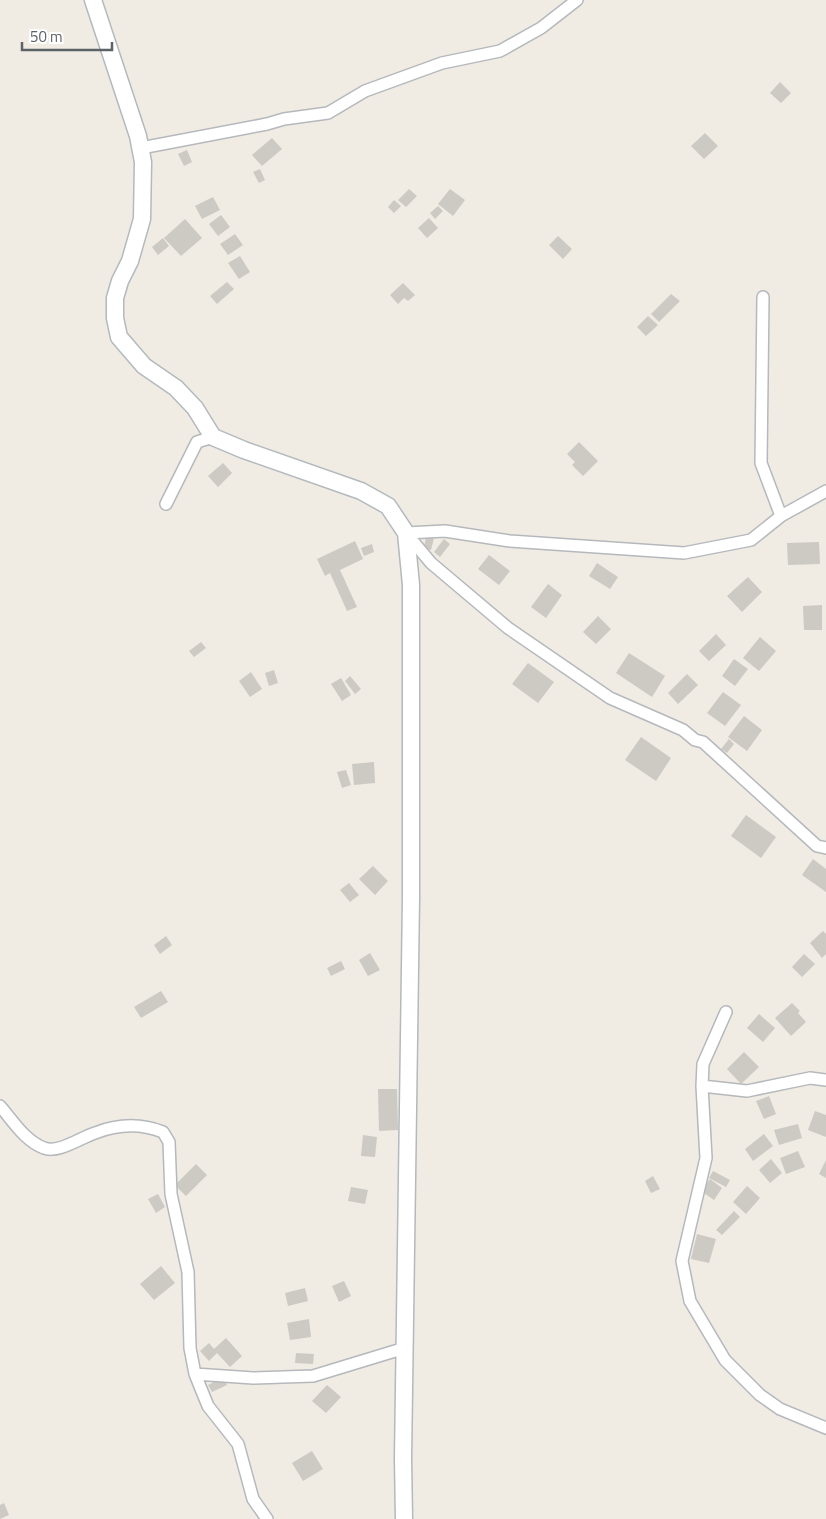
<svg xmlns="http://www.w3.org/2000/svg" width="826" height="1519" font-family="'Titillium Web',sans-serif">
  <style>
    .building { fill: #cdc9c3 }
    .lines { fill: none; stroke-linecap: round; stroke-linejoin: round }
    .street-casing { stroke: #b5b8bc; stroke-width: 14 }
    .secondary-casing { stroke: #b3b9bd; stroke-width: 19 }
    .street { stroke: #fff; stroke-width: 11 }
    .secondary { stroke: #fff; stroke-width: 16 }
  </style>
  <rect width="100%" height="100%" fill="#f0ece4"/>
  <path class="building" d="M780,82L791,93L781,103L770,93Z
    M705,133L718,146L704,159L691,146Z
    M272,138L282,149L262,166L252,155Z
    M187,150L192,162L184,166L178,154Z
    M260,169L265,180L259,183L253,172Z
    M409,189L417,196L406,207L398,200Z
    M450,189L465,200L453,216L438,204Z
    M213,197L220,210L202,219L195,206Z
    M394,200L401,206L394,213L388,207Z
    M438,206L443,211L435,219L430,213Z
    M221,215L230,227L218,236L209,224Z
    M429,218L438,228L427,238L418,228Z
    M185,219L202,238L181,256L164,238Z
    M235,234L243,245L228,255L220,244Z
    M558,236L572,249L563,259L549,245Z
    M163,238L169,246L158,255L152,247Z
    M240,256L250,272L239,279L228,263Z
    M227,282L234,289L217,304L210,296Z
    M403,283L415,295L408,301L404,298L398,304L390,295Z
    M671,294L680,301L659,322L651,314Z
    M648,316L658,325L646,336L637,327Z
    M579,442L598,461L583,476L572,465L575,462L567,454Z
    M223,463L232,473L218,487L208,476Z
    M426,537L434,538L431,550L424,548Z
    M444,539L450,544L440,557L434,552Z
    M355,541L363,559L340,570L357,607L347,611L330,573L325,576L317,559Z
    M819,542L820,564L788,565L787,543Z
    M372,544L374,552L364,556L361,548Z
    M489,555L510,571L499,585L478,569Z
    M597,563L618,577L610,589L589,576Z
    M748,577L762,592L742,612L727,596Z
    M548,584L562,595L546,618L531,607Z
    M822,605V630H804L803,606Z
    M598,616L611,629L596,644L583,632Z
    M716,634L726,645L709,661L699,651Z
    M760,637L776,651L759,671L743,658Z
    M201,642L206,648L194,657L189,651Z
    M629,653L665,676L652,697L616,673Z
    M734,659L748,669L735,686L722,676Z
    M528,663L554,682L538,703L512,684Z
    M274,670L278,683L269,686L265,673Z
    M251,672L262,689L250,697L239,681Z
    M687,674L698,685L678,704L668,693Z
    M350,676L361,689L355,694L345,681Z
    M341,678L351,695L342,701L331,684Z
    M723,692L741,705L725,726L707,713Z
    M744,716L762,730L747,751L728,737Z
    M641,737L671,758L656,781L625,760Z
    M729,739L734,744L727,753L721,749Z
    M374,762L375,783L354,785L352,764Z
    M346,770L351,785L342,788L337,772Z
    M746,815L776,837L761,858L731,836Z
    M813,859L826,869V892L802,875Z
    M373,866L388,881L375,895L359,879Z
    M349,883L359,895L350,902L340,890Z
    M823,931L826,934V954L822,958L810,943Z
    M166,936L172,945L160,954L154,945Z
    M370,953L380,970L368,976L359,960Z
    M804,954L815,964L802,977L792,967Z
    M341,961L345,969L331,976L327,968Z
    M161,991L168,1002L141,1018L134,1007Z
    M792,1003L800,1011L798,1013L806,1022L791,1036L775,1018Z
    M759,1014L775,1028L763,1042L747,1028Z
    M744,1052L759,1067L741,1084L727,1069Z
    M378,1089H397L398,1130L379,1131Z
    M769,1096L776,1114L764,1119L756,1101Z
    M815,1111L826,1115V1137L808,1130Z
    M798,1124L802,1138L779,1145L774,1130Z
    M764,1134L773,1146L753,1161L745,1149Z
    M363,1135L377,1137L375,1157L361,1156Z
    M798,1151L805,1167L786,1174L780,1158Z
    M771,1159L782,1173L770,1183L759,1170Z
    M826,1160V1178L819,1174Z
    M196,1164L207,1175L186,1196L175,1185Z
    M713,1171L730,1180L726,1187L709,1178Z
    M653,1176L660,1189L651,1193L645,1181Z
    M710,1179L722,1188L714,1200L701,1191Z
    M747,1186L760,1198L746,1214L733,1202Z
    M351,1187L368,1190L365,1204L348,1201Z
    M158,1194L165,1207L156,1213L148,1199Z
    M734,1211L740,1217L722,1235L716,1230Z
    M697,1234L716,1239L709,1263L691,1259Z
    M161,1266L175,1283L154,1300L140,1284Z
    M344,1281L351,1296L339,1302L332,1286Z
    M305,1288L308,1301L288,1306L285,1293Z
    M309,1319L311,1337L290,1340L287,1323Z
    M226,1338L242,1356L230,1367L217,1353L209,1361L200,1351L209,1343L214,1349Z
    M296,1353L314,1354L313,1364L295,1363Z
    M223,1377L227,1385L212,1392L208,1385Z
    M327,1385L341,1397L326,1413L312,1401Z
    M312,1451L323,1469L303,1481L292,1463Z
    M4,1503L9,1515L0,1519V1505Z"/>
  <g class="lines">
    <defs>
      <path id="street" d="M141,148L267,124L284,119L328,113L365,91L442,63L500,51L541,28L577,0
        M763,297L761,463L781,516
        M826,491L781,516L751,540L684,553L510,541L445,531L406,533L431,563L508,628L610,698L683,730L695,740L703,742L817,846L826,848
        M166,504L197,442L213,437
        M726,1012L703,1064L702,1086L706,1158L682,1261L690,1301L725,1360L760,1395L780,1409L826,1428
        M702,1086L747,1091L810,1078L826,1080
        M0,1106C13,1121 25,1141 44,1148C58,1154 82,1137 95,1133C118,1124 140,1123 163,1132L169,1142L171,1194L188,1272L190,1348L195,1374L208,1406L238,1444L253,1499L267,1519
        M195,1374L253,1378L313,1376L405,1348"/>
      <path id="secondary" d="M93,0L138,136L143,162L142,219L130,261L120,281L115,298V318L119,337L144,366L176,388L195,408L213,437L244,450L361,491L388,506L406,533L411,585V898L403,1459L404,1519"/>
    </defs>
    <use href="#street" class="street-casing"/>
    <use href="#secondary" class="secondary-casing"/>
    <use href="#street" class="street"/>
    <use href="#secondary" class="secondary"/>
  </g>
  <path d="M22 42v8h90v-8" fill="none" stroke="#5c6266" stroke-width="2.5"/>
  <text x="30" y="42" font-size="15" fill="#5c6266" stroke="#ffffff" stroke-width="4" paint-order="stroke">50 m</text>
</svg>
